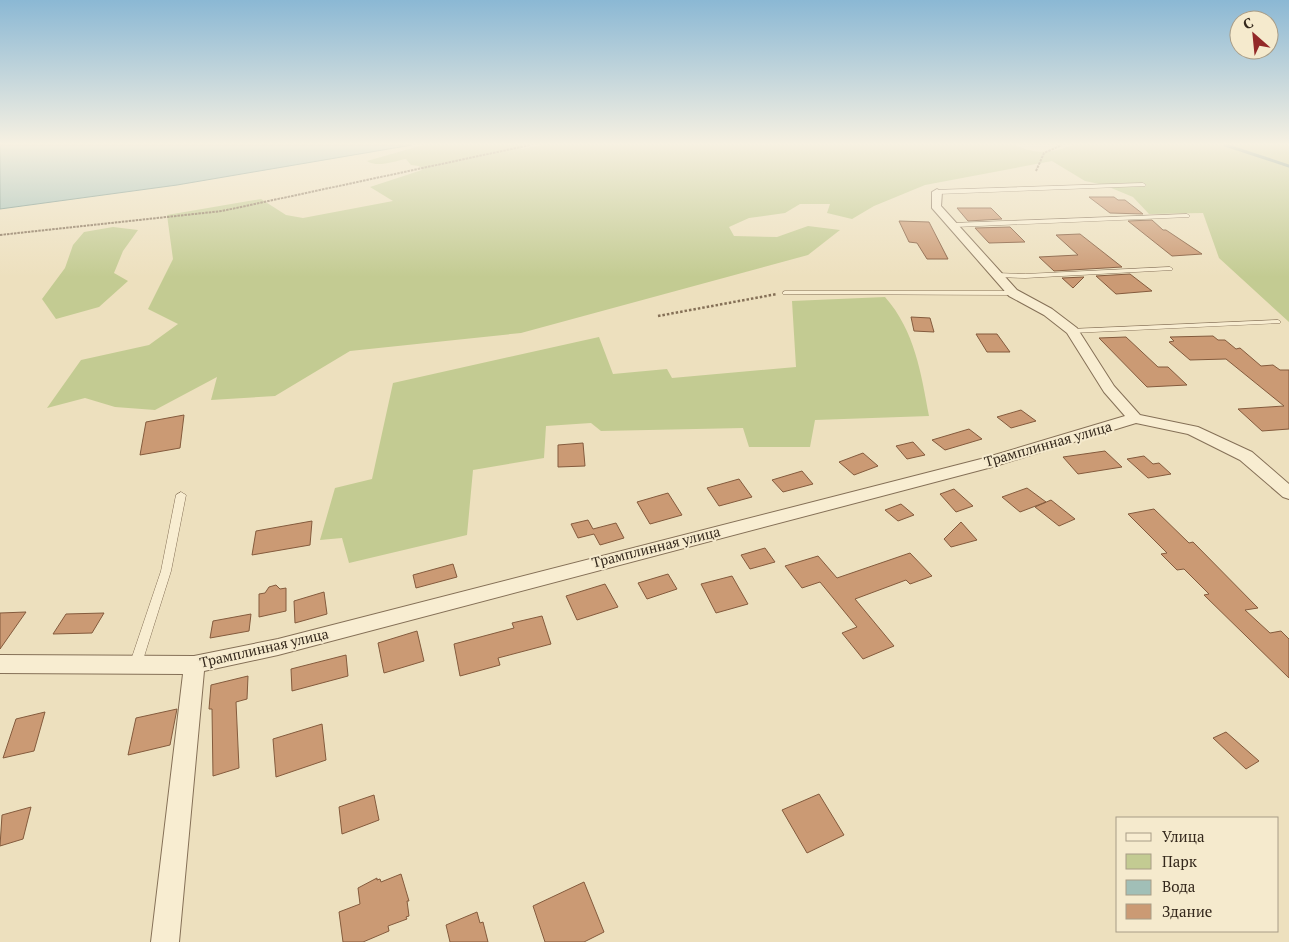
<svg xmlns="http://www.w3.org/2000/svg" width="1289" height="942" font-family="'PT Serif',serif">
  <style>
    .green { fill: #c3cb92 }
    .water { fill: #a1bfb7; stroke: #698c84 }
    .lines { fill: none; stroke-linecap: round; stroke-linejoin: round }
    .stream { stroke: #698c84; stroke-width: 3 }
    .building { fill: #cb9a74; stroke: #845b3d }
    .lane-casing { stroke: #857057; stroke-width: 1 }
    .street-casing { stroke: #857057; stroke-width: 2 }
    .path-far1 { stroke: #857057; stroke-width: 2; stroke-dasharray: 2.5 1; stroke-linecap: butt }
    .path { stroke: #857057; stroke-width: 2.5; stroke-dasharray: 2.5 2; stroke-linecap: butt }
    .lane { fill: #f8edd1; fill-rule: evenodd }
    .street { fill: #f8edd1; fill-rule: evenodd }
    .labels { text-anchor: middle; stroke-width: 4; stroke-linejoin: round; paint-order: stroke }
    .street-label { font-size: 14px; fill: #34281c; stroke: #f5eacd }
  </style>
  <rect width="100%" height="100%" fill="#ede0be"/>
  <path class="green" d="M423,145H521V149L544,145H1015C1037,155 1051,153 1073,145H1289V322L1219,258L1203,213L1149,214L1133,197L1104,185L1085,181L1052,161L925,185L874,206L852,219L827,213L830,204H800L785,213L749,218L729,227L734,236L777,237L808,226L840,230L808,255L521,333L350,351L275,396L211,400L217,377L155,410L115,407L85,398L47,408L81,360L149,345L178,324L148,309L173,259L167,215L261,199L286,215L303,218L393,201L370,187L422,170L419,166L411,165L406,159C395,161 377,168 367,161Z
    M113,227L138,230L123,251L114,273L128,281L99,307L56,319L42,299L65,268L73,245L84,232Z
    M885,297C915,331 921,373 929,416L815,420L810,447H749L743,428L601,431L591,423L546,426L544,458L473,470L467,535L349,563L342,538L320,540L335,488L372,479L393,383L599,337L613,374L667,369L672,378L796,367L792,301Z"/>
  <path class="water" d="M0,145H412L177,185L0,209Z"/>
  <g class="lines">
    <path class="stream" d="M1225,145L1289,166"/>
  </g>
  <path class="building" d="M1089,197H1114L1118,200H1125L1143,214L1110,213Z
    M957,208H991L1002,219L968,221Z
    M1152,220L1163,230H1166L1202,254L1172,256L1128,221Z
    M899,221L929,222L948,259H927L917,243L909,242Z
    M1010,227L1025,242L989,243L975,228Z
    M1080,234L1122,267L1054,271L1039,257L1078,255L1056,235Z
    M1130,274L1152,291L1116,294L1096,276Z
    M1084,277L1073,288L1062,278Z
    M911,317L930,318L934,332L914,331Z
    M976,334H997L1010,352H987Z
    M1213,336L1218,340H1225L1236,349L1240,348L1261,366L1273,365L1280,370H1289V429L1262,431L1238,409L1284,406L1226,359L1190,360L1169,342L1174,341L1170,337Z
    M1126,337L1158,367H1168L1187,385L1147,387L1099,338Z
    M1021,410L1036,421L1011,428L997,417Z
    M184,415L180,448L140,455L146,422Z
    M969,429L982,439L945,450L932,440Z
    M913,442L925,455L907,459L896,446Z
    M583,443L585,466L558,467V445Z
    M1105,451L1122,467L1078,474L1063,457Z
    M863,453L878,466L854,475L839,462Z
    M1144,456L1153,464L1159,463L1171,474L1148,478L1127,459Z
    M802,471L813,484L783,492L772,480Z
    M739,479L752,497L719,506L707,488Z
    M1027,488L1046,502L1020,512L1002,497Z
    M954,489L973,506L956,512L940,494Z
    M668,493L682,515L650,524L637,502Z
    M1051,500L1075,519L1059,526L1035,507Z
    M901,504L914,515L898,521L885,510Z
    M1154,509L1189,543L1193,542L1258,608L1245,610L1270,633L1281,631L1289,639V678L1204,595L1209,594L1184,569L1177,570L1161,554L1167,553L1128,514Z
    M588,520L593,529L616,523L624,538L600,545L594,534L578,538L571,524Z
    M312,521L310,545L252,555L256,531Z
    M961,522L977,540L951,547L944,539Z
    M765,548L775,562L750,569L741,555Z
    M910,553L932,576L910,584L906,580L855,599L894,646L863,659L842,633L857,627L820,582L802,588L785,566L818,556L837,578Z
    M453,564L457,577L416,588L413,575Z
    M668,574L677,589L647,599L638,583Z
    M732,576L748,604L716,613L701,584Z
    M605,584L618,607L577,620L566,596Z
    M276,585L280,589L286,588V611L259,617V594L265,593L269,587Z
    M324,592L327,614L295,623L294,601Z
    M26,612L0,649V613Z
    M104,613L92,633L53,634L66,614Z
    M251,614L249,631L210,638L213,621Z
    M542,616L551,644L498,658L500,665L460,676L454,644L514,628L512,623Z
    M417,631L424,661L384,673L378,643Z
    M346,655L348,676L292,691L291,669Z
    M248,676L247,699L236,702L239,768L213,776L212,709H209L211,685Z
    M177,709L170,745L128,755L136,718Z
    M45,712L34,751L3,758L16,719Z
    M322,724L326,760L276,777L273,739Z
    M1226,732L1259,761L1246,769L1213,738Z
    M819,794L844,835L807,853L782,810Z
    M374,795L379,820L342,834L339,807Z
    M31,807L23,839L0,846L2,815Z
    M401,874L409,901H407L409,916L406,917L407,919L388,926L389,931L363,942H343L339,912L360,904L358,888L377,878V880L380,879L381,882Z
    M584,882L604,932L584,942H545L533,906Z
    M477,912L480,923L483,922L488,942H450L446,925Z"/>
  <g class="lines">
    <defs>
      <path id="lane" d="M1143,183L1146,185L1145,186L937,194L934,192L937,190Z
        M1187,214L1190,216L1189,217L955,227L952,225L955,223Z
        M1170,267L1173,269L1172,270L1025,278L995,277L992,275L995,273L1025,274Z
        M785,291H1013L1016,293L1013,295L783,294V292Z
        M1278,320L1280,321V323L1072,333L1069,331L1072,329Z
        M181,492L186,495L171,571L142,663L140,666L136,668L132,666L130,663L161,571L176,495Z"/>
      <path id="street" d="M937,189L942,192L941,206L1017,290L1052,309L1077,328L1114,386L1140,415L1198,427L1252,452L1289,484V499L1283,497L1240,460L1188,434L1136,423L992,467L278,655L204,671L179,942H151L183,674L0,673V655L194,656L278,639L981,459L1125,416L1104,392L1067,333L1044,315L1009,296L932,208V192Z"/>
    </defs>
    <use href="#lane" class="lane-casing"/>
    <use href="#street" class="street-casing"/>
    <path class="path-far1" d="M1036,171L1044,153L1062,145
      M0,235L222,211L530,145"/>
    <path class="path" d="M658,316L777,294"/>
    <use href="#lane" class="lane"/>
    <use href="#street" class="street"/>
  </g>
  <linearGradient id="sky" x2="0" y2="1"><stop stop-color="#8bb8d4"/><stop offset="0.52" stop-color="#f7f1e2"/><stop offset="1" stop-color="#f7f1e2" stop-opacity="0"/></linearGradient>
  <rect width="1289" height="277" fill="url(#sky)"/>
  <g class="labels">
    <g class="street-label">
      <text transform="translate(1048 444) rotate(-16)" y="5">Трамплинная улица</text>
      <text transform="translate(656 547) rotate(-14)" y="5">Трамплинная улица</text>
      <text transform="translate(264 648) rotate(-13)" y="5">Трамплинная улица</text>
    </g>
  </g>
  <rect x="1116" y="817" width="162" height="115" fill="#f5eacd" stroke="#a89c86"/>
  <rect x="1126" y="833" width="25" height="8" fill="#f8edd1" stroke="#a89c86"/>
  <text x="1162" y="842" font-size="15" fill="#34281c">Улица</text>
  <rect x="1126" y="854" width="25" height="15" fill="#c3cb92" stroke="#a89c86"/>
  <text x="1162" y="867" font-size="15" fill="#34281c">Парк</text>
  <rect x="1126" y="880" width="25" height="15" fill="#a1bfb7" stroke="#a89c86"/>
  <text x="1162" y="892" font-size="15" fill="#34281c">Вода</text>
  <rect x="1126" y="904" width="25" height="15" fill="#cb9a74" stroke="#a89c86"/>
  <text x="1162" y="917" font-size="15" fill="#34281c">Здание</text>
  <g transform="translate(1254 35) rotate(333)"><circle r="24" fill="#f5eacd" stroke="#a89c86"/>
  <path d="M0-4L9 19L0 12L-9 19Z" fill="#932928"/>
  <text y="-8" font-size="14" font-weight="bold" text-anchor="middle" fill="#34281c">С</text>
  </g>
</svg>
